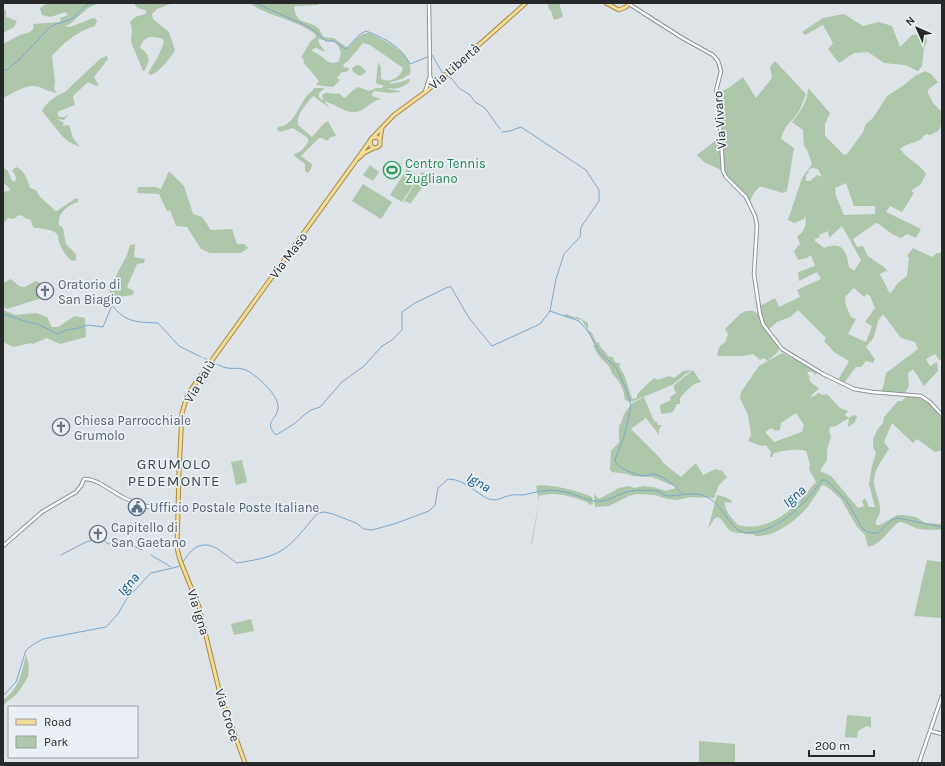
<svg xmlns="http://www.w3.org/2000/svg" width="945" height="766" font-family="Karla,sans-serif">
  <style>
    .green { fill: #aec6aa; fill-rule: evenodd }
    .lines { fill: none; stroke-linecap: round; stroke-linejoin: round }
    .stream { stroke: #7ca8ce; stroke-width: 1 }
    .minor-casing { stroke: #8d9397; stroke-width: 4.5 }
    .major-casing { stroke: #a68d46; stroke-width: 5 }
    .minor { stroke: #fff; stroke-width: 2.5 }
    .major { stroke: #f3db99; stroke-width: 3 }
    .labels { text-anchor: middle; stroke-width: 3.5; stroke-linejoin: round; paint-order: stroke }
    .street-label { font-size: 13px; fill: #26282a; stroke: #eaf0f5 }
    .leisure-label { font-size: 13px; fill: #27864d; stroke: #eaf0f5; text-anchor: start }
    .worship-label { font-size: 13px; fill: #5b616d; stroke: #eaf0f5; text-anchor: start }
    .service-label { font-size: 13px; fill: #4e5e75; stroke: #eaf0f5; text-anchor: start }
    .water-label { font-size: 14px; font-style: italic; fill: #0d5586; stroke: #eaf0f5 }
    .quarter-label { font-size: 15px; letter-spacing: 1px; fill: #43484c; stroke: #eaf0f5 }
  </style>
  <rect width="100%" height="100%" fill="#dde3e7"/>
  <path class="green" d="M47,3L74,4L99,3L88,8L70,24L65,26L70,27L93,18L96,19L97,21L95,26C78,31 63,43 52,56L55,82L54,89L57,93C50,92 45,89 39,87C27,83 14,93 3,98V44L20,35L30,32L34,28L33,24L61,22L60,18L68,15L65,12L51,17L42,15L40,8Z
    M135,3H173L157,9L152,14L153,19L169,32L175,50C170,59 160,71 151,75L148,73L158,57L164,42L163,39C153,35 143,35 140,48C150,54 151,61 144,71H143L131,42L132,29L130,22L135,17L145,14L147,11L138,8L135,5Z
    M249,3H320L317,5L295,6L294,8C297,25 305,19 317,27C320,29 321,34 324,37L334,38L346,47H349C354,41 360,32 370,33C384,41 415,53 410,74L402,79L391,82L389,84L401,82L408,79H410L409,82C404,87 396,90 389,88L388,89L400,91V92L389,93L374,91L372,94V96L381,99C372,101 369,106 362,110C349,117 336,104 324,101L330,108L317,99L314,96L312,97C306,105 296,114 298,125L312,137C318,132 321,124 328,121L336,136L331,137L327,141L322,138H319L301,156L312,164L311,169L308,173L305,171V164L297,158L293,154C301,153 304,148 308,142V138L293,128L280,132L277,129L278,127C294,125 297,109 306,97C308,94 312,92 314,88H325L319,93V97L322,100H323L322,95C328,90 333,95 339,93L344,98L346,97L351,92L358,87L369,91L376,88H382L383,85L377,84L376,82L378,63H379L381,68V79C389,83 401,78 403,68L370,45L363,43L349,60L343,65L344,67L349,68V70L346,72H342L337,78L340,80L333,87L316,85L319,81L304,63L303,58H301L310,42L316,37L315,34C296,19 269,17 249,3ZM318,39L334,42L338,45L341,53L339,61C328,68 322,54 312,51L313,49L316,48L325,52L319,43Z
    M546,3H560V6L563,17L554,20L551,11L548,8L549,6Z
    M3,8L6,11V17L17,21L14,27L3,33Z
    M844,14L863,26L879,22L892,26L900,47L912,35L924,34L927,41L924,49L922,66L918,71L905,65L884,63L868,52L854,53L839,63L828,49L833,43L823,25L805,35L802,32L823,18Z
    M107,56L108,59L94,77L99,86L94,85L88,82L73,96L75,105L57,112L59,117H64L69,114L64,120L57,119L64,123L62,126L69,125L73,138L80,147L69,142L63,137L42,111C47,101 56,96 65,92L101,58Z
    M775,61L806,94C804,99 802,104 800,109C794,121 785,123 781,139L794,148L787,191L783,193L763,187H759L754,193L750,201L726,176L723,171L704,162L697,155C704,149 714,143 719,136C727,125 720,105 718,93L730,87L743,77L756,98L772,78L770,67Z
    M357,65L361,66L366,71L365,73L360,76L353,72L352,68Z
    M925,71L931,74L938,82L928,90V93L933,103L942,112V123L940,128L938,131L930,135L927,134L923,136L922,139L904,146L900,149C907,159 920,164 926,174L921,184L911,191L914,193L902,212L890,206L886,212L921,229L916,238L907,234L901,238L892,234L879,224L876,223L853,239L857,247L863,246L868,256L884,267L888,272L885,271L880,274L890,294L898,283L907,276L909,258L907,256L913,248L932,257L937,253H942V360H939L935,354L926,359L930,366L937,362L938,371L924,386L913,369L908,373L909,386L904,394L881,393L884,383L886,373L918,349L915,342L901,338L883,314L878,321L874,337L866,347L875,359L873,363L866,361L861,367H856L844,383L838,380L849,361L834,352L824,341L826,338L798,310L790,317L777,322L768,330L763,322L760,306L775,298L779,307L800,297L797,290L821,279L817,272L799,281L798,272L815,266L811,255L807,258L798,260L794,251L800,244L797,236C805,233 807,222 805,215L804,219L794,223L788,220L802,178L812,164L808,152L804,145L803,130L792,122C800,112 808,102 808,88L830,113L825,124V136L844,155L848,153L863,132L866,124L873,118L887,96L904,85L915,76ZM812,168L818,169L822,177L817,175L810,181H806V175L809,172L808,170ZM846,183L854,206H875V214L844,215L836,196L835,188ZM842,226L861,260L854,271L849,267C846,250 842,241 824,248L815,241V239L820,237L819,235L828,231L829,238ZM854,288L864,297L867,294L870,296L875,308L865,322L872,326L866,342L848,334L856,319L851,317L846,306L845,297Z
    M390,162L400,169L394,179L384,172Z
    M370,165L379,172L373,181L363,175Z
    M3,167L8,171L11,179L14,182C18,179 15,174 12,171L16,167C24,169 28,181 30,188L36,190C41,201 48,202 55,211H57L76,198L79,200L78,202C68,205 57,213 59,225L63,228L66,244L76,254V260L72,261C66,256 61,249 59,242C58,239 59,235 56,233C51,229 40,228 34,228L32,225L31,220L25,218L22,215L17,216L14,219L8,218L3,224V192L11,190L3,182Z
    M407,169L419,176L402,202L390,195Z
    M169,171L184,186L193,214L202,217L211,230L232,229L237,244H244L248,248L241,253H210L201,249L187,227L176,226L170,210L167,211L159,194L137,193L138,187H155L161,189Z
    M422,172L430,177L410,204L406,201L403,203Z
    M363,184L392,202L381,219L352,201Z
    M135,244L134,257L145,259L144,263L137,264L127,287L134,291L133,295L118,297L111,295L109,289L127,255L130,245Z
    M11,279L19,286L25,287L36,281L42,284L38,293L39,295L48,296L7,309L3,306V283Z
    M3,310L16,315L36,313L47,317L52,327H58L75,316L85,318L86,337L60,344L47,338L33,344L31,343L13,347L3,342Z
    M746,311H753L759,314L764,329L780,347L777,353L767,361L764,358L760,360L753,354L743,356H718L717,355L719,347L725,342L728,334L725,329L740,314Z
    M566,314L574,317H578L588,323V330L592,333L596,342L599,343C600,348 605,351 608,356L613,357L615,362L621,364L619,366L625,377L632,399L637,398V395L639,392L654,378L658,380L669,376L674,378L683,371L691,370L672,385L631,402L625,400C624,390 620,380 612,374C611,366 605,363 600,357C597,354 595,349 593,345H595L582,320L563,316Z
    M782,353L819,372L815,375L813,372H808L807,373L810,377L809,378C809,383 815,385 819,388V389L815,392L810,397L815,396L818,393L823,395L827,394L840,408L848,411L845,415L846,416L849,418L853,415L857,416L855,422L849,427L848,426L849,419H847L836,426L830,427L829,432L831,436L827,450V460L820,471L831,476L858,508L864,506L862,501L865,498L869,507H875L869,484L872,466L876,453L873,447V440L877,430L883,423L884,417L898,401H902L907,396C929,399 928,402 942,417V450L935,452L917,439L913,443L892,423L884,442L889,449C883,459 873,470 874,483C875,492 880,500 880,510C880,516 875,519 876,525H880L897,515H904L916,517L925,523L942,524V529C939,530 923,530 919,529C911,527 907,522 899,522C888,530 882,544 868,547L865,535L857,527L841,499L830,489L824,485L821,486L820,489C814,497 809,507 801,514C791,524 772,537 757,536C755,536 753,534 751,534C745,533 739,534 733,532C725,529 725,521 718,517L714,519L708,529L717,495L725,497L732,501L731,503L725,502C724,511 732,518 738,525C762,531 783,518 799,501C805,495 810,488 816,482L809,469L810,464L806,451C797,448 783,451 774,453L772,457H770L771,452L766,445L762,446L748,441L751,435L748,415L740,398L741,392L759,366ZM796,413L804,425L802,432L774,442L765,432L771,428L776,431L780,430L781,423Z
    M693,370L701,382C692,383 686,392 680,398V404H677L673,412L661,414L660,405L671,400L670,397L676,393L674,389V385Z
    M644,397L654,421L657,422L658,425H662L659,429V435L646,418L631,429L661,459L663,463L681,477L696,463L703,475L716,469L722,471L727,477L719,485L714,498L691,497L677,500L667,499L655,495L637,494L629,496L609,506L595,507L594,494L599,499L619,488L628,486L634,488L644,486L653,487L666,491L676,488L674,486L652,477L632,476L627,474L612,472L610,470L611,451L619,442V426L622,421L623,416L631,404Z
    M242,460L247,482L236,485L231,462Z
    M540,485C559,486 575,490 592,497L593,504L590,505L587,502C569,496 557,491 539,496V502L532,544H531L539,501L536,486Z
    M927,560L942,562V618L914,616Z
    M251,619L254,631L234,635L231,624Z
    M26,654L29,666L28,677L17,694L3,705V700C19,689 22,673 26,654Z
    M847,715L871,717V728L867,726L858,731L857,738L845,737Z
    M699,741L735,744V763L699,762Z"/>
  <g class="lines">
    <path class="stream" d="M144,3L148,4L153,3
      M255,3L307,26L315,31L326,41H334L345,49L347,48L360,34L366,31C384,38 401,46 410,64L432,55L443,74
      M3,71L8,69L20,59L49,28L56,24L72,19L85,6L93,3
      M446,76L451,78L459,88L470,95L475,102L485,108L500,129
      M550,311L579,321L589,333L600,353L616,367L626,389L631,406L624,437L615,459L616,463L621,468L635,474L643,476L654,474L662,477L671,483L683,494
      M3,314L28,322L38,324L57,334L67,330L79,328L88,325L103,327L112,305C125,323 138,322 158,323L179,346L201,357
      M204,358L208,360
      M212,362C217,364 221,367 227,368C234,369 240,367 248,371C258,377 279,395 278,408C277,420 263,422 276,435L294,424L304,415L311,410L320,407L342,382L364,366L382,346L392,340L402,330V312L415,303L448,287H451L469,318L492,346L540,324L550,311L556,279L564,254L580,237L581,227L599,201V190L586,170L521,127L510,131L502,132
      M61,555L86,542L101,538L108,544L113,543L120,540L142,550
      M151,555L171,567
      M183,562C186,558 190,551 195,548C211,538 224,555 237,563C254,560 275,558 289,545C300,536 308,523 318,513L324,512L333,514L356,523L364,529L372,530L394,524L429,511L435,505L438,488L448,479C468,479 481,500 494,500C499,500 503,497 508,496C512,494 518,495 523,495C537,492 549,488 565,492C577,494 590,503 602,501C612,500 621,492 631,491C636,490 653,490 658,491C661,493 665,496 669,496C678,496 687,493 696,494C724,496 728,535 749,533C754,532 760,532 764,530C785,523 811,498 822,480H826L846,500L863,529L870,533H878L892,520L898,518L942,527
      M3,696L16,682L26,650L34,644L43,639L106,627L118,614L126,600L147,577L151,573L177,567L181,565"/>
    <defs>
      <path id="minor" d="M629,4L684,39L713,55L718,61L721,71L716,91L719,110L723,171L726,177L746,197L755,216L757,225L754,274L760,314L763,324L782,349L823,374L854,389L872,392L921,396L930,402L942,415
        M430,76L433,85
        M425,92L430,76L429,3
        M3,546L42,512L76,492L81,486L84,479C98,478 115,495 129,500C144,507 161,510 178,511
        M931,731L942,734
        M919,763L942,696"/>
      <path id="major" d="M606,3L619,10L626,7L630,3
        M372,138L377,137L380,140V145C378,148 374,149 371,146L370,140L394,115L428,90L526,3
        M380,140L382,128
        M359,158L364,153L374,148
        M245,763L220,694L199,607L180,560L177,548L179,472L182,413L187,396L197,381L370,141"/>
    </defs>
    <use href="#minor" class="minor-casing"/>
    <use href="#major" class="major-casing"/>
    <use href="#minor" class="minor"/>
    <use href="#major" class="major"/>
  </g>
  <defs>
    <symbol id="stadium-ring" viewBox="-11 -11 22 22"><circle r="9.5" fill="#eaf0f5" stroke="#2e9e5b" stroke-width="1.5"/><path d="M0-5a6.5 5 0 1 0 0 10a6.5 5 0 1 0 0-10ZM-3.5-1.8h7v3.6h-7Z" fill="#2e9e5b"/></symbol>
    <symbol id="church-ring" viewBox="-11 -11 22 22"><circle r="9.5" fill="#eaf0f5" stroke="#6b7280" stroke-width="1.5"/><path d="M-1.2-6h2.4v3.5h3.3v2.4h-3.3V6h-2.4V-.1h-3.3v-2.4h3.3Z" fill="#6b7280"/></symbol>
    <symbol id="civic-ring" viewBox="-11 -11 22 22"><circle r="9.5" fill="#eaf0f5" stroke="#5c6f8a" stroke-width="1.5"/><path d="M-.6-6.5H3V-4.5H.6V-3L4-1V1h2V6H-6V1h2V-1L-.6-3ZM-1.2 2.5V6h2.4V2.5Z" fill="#5c6f8a"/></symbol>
  </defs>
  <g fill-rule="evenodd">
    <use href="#stadium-ring" x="382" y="160" width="20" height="20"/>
    <use href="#church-ring" x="35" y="281" width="20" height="20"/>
    <use href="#church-ring" x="51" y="417" width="20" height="20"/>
    <use href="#civic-ring" x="127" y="497" width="20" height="20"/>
    <use href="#church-ring" x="88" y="524" width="20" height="20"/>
  </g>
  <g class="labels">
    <g class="street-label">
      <text transform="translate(454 66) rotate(-41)" y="5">Via Libertà</text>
      <text transform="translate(719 120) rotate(-94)" y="5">Via Vivaro</text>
      <text transform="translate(288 255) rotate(-53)" y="5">Via Maso</text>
      <text transform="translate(199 381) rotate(-59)" y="5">Via Palù</text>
      <text transform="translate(199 612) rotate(73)" y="5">Via Igna</text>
      <text transform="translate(228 715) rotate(72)" y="5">Via Croce</text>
    </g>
    <g class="leisure-label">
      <text x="405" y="168">Centro Tennis<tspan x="405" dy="15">Zugliano</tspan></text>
    </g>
    <g class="worship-label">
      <text x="58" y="289">Oratorio di<tspan x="58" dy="15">San Biagio</tspan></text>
      <text x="74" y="425">Chiesa Parrocchiale<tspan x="74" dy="15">Grumolo</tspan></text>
      <text x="111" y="532">Capitello di<tspan x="111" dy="15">San Gaetano</tspan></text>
    </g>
    <g class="service-label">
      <text x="150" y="512">Ufficio Postale Poste Italiane</text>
    </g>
    <g class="water-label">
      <text transform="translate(479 482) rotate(30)" y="5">Igna</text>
      <text transform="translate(794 496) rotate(-41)" y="5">Igna</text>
      <text transform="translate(128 584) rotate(-49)" y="5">Igna</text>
    </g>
    <g class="quarter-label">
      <text x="174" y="469">GRUMOLO<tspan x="174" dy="17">PEDEMONTE</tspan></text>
    </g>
  </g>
  <rect width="945" height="766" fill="none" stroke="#26282a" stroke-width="8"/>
  <rect x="8" y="706" width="130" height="52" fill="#eaf0f5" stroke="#9ca0a4"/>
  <rect x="16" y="719" width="20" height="6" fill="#f3db99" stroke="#9ca0a4"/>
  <text x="44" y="726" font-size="12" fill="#26282a">Road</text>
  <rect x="16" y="736" width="20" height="12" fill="#aec6aa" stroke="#9ca0a4"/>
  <text x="44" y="746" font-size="12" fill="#26282a">Park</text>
  <g transform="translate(917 28) rotate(315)" stroke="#eaf0f5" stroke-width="3" paint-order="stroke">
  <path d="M0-3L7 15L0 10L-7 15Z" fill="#26282a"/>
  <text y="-6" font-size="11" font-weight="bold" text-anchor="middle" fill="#26282a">N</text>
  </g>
  <path d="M809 750v6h65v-6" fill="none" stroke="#26282a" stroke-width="2"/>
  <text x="815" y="750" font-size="12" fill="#26282a" stroke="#eaf0f5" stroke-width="3" paint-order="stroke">200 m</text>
</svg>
